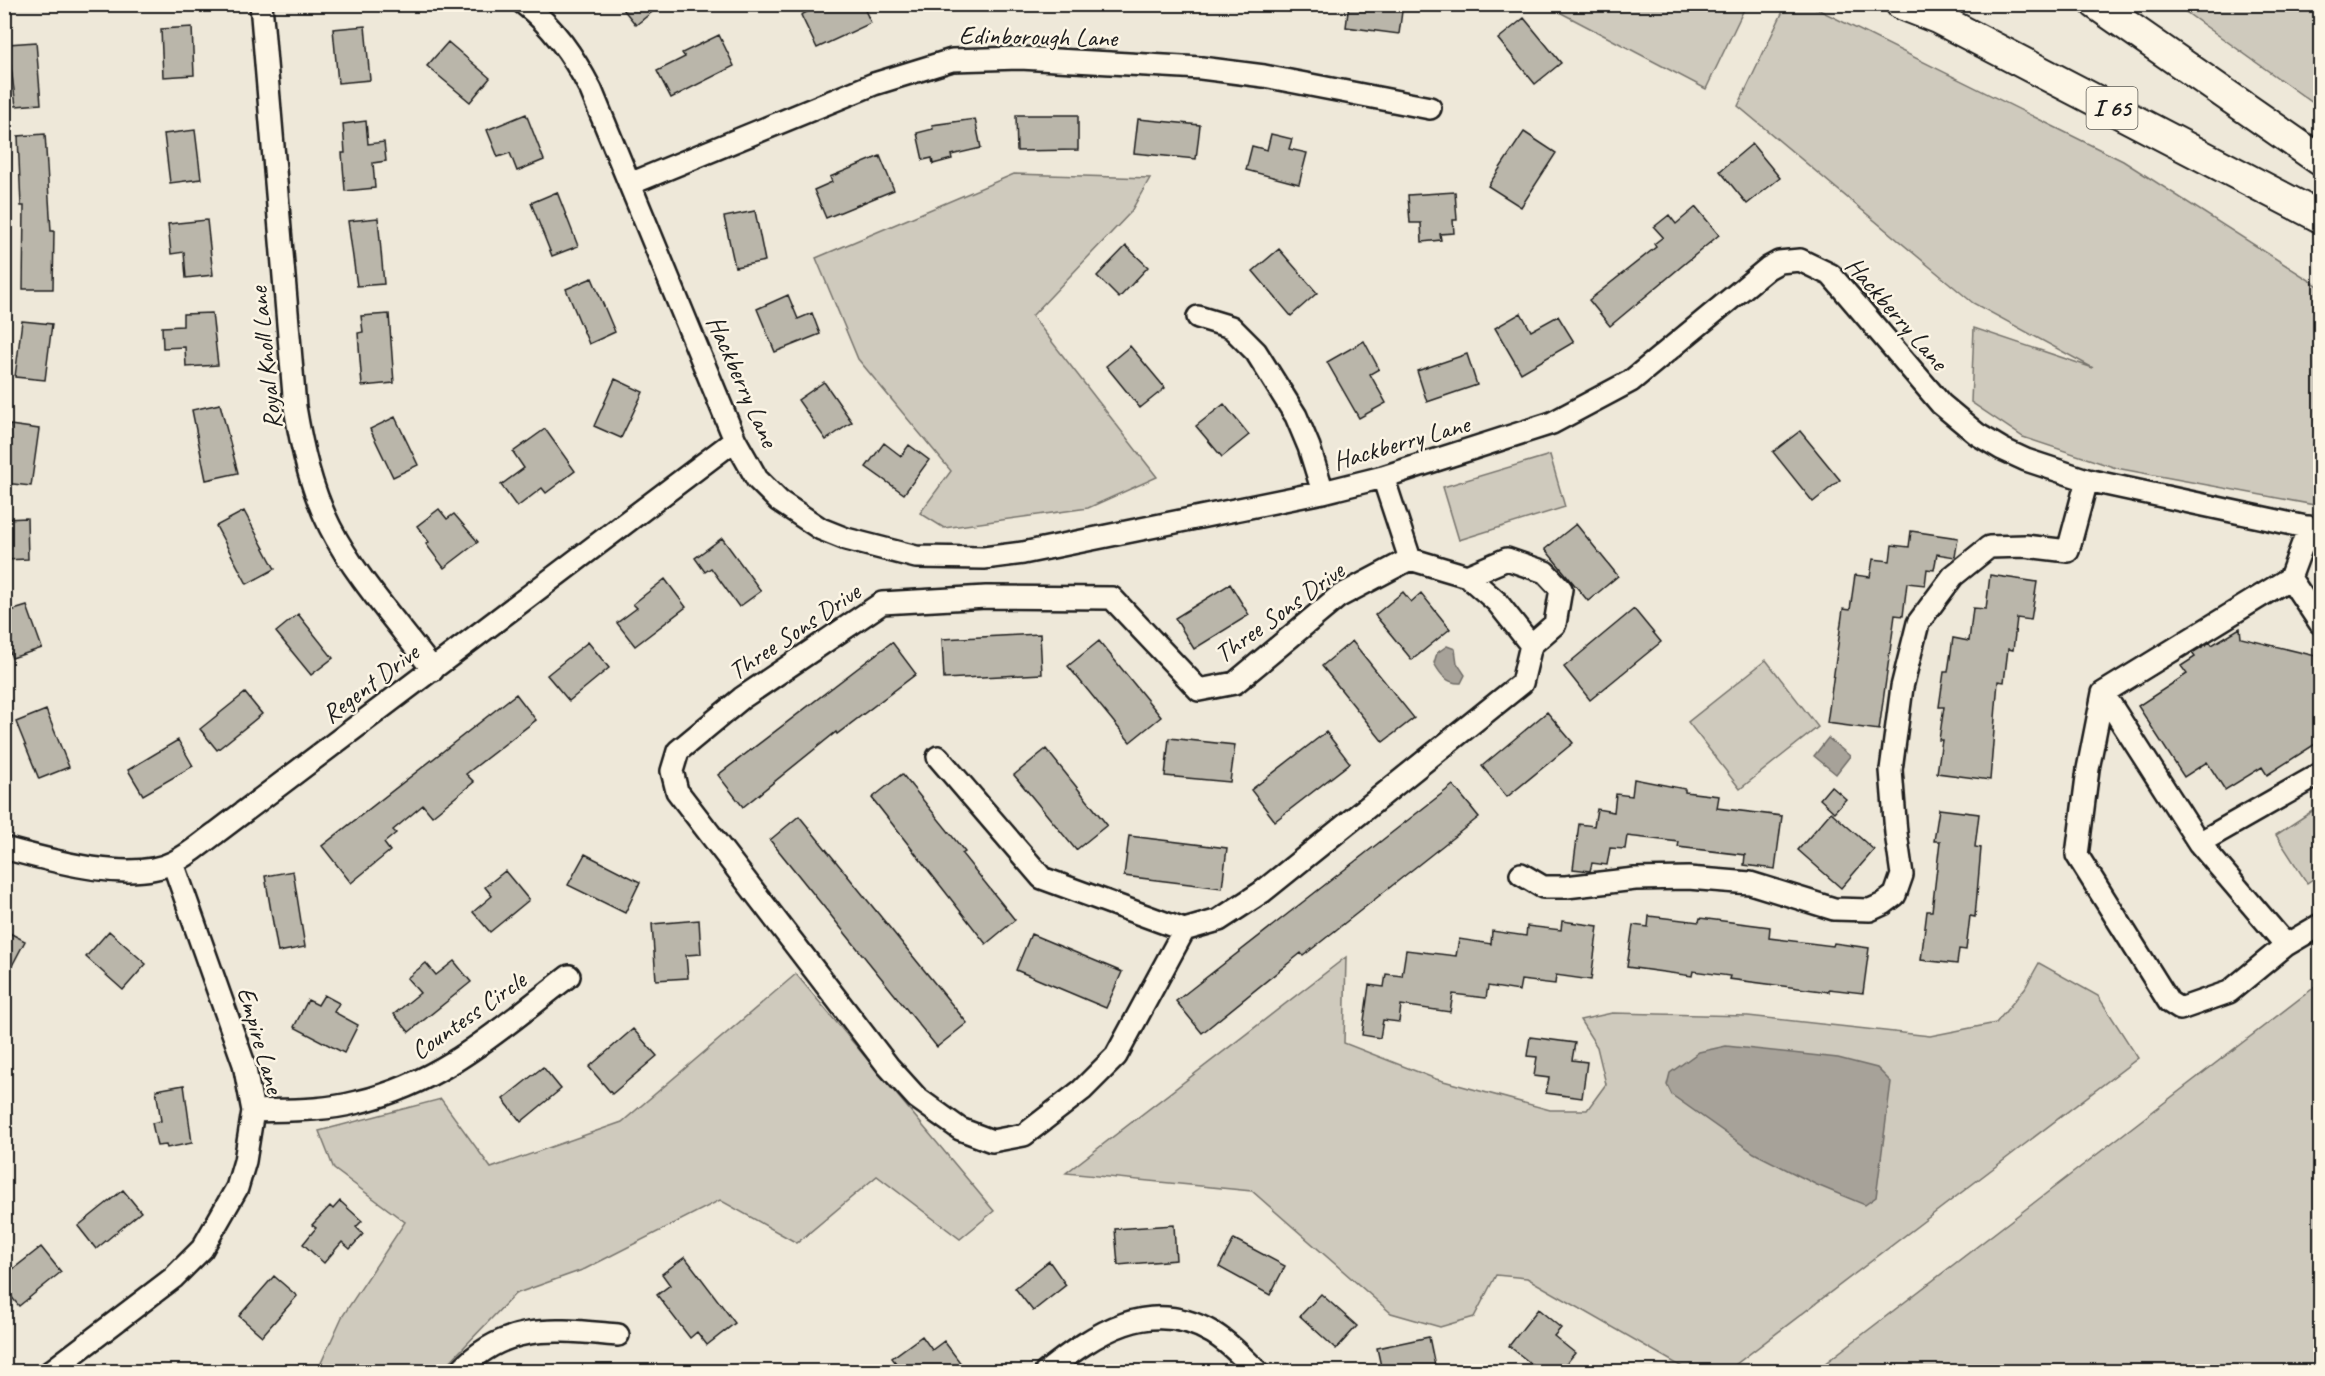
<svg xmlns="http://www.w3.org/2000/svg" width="2325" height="1376" font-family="Caveat,sans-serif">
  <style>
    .green { fill: #cfcabd; stroke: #76736c; stroke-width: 1.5 }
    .water { fill: #a7a299; stroke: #6f6c67; stroke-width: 1.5 }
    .building { fill: #bab6aa; stroke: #1c1c1c; stroke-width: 1.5 }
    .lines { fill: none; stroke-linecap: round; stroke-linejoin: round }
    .minor-casing { stroke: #1c1c1c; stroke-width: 26 }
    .highway-casing { stroke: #1c1c1c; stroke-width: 34 }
    .minor { stroke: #fcf5e5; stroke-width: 21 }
    .highway { stroke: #fcf5e5; stroke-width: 30 }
    .labels { text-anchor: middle; stroke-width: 5; stroke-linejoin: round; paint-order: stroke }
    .shield { fill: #fcf5e5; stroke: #5f5d58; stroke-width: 1.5 }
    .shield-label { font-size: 24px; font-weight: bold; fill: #1c1c1c }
    .street-label { font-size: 26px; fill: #1c1c1c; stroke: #fcf5e5 }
  </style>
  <rect width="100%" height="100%" fill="#eee8d9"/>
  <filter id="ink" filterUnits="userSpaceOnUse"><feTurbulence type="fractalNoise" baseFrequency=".0167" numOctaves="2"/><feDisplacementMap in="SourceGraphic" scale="12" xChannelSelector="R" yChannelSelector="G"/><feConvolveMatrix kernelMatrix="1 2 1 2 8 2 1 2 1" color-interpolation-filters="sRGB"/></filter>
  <g filter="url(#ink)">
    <path class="green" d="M1546,5H1746L1706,89Z
      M1786,5H1809L2123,161L2320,287V506L2116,468L2023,437L1971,402L1974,328L2093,368L1973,303L1738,106Z
      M2176,5H2320V108Z
      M1014,174L1150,178L1130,213L1032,316L1157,477L1088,508L944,528L920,513L951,471L858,359L816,258Z
      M1550,455L1565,507L1459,540L1443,487Z
      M1766,660L1818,727L1740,789L1688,722Z
      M2320,806V874L2307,883L2276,835Z
      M1346,957L1344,1043L1436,1079L1550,1110H1587L1606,1084L1597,1047L1580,1020L1612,1013L1748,1016L1930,1036L1996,1023L2025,988L2039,963L2098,996L2138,1058L1727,1371H1689L1527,1278L1496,1275L1474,1317L1440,1327L1391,1313L1252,1191L1066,1173Z
      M796,974L994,1211L960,1239L877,1176L797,1243L720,1200L585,1269L515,1294L441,1371H337L321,1363L342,1317L405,1222L334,1169L319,1131L441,1099L491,1168L622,1122Z
      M2320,983V1371H1815Z"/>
    <path class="water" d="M1447,646L1455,649L1457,663L1465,675L1461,683C1447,684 1440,674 1434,663L1437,653Z
      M1828,738L1850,756L1836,774L1814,756Z
      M1726,1046L1838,1058L1877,1068L1891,1082L1876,1197L1865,1205L1817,1185L1754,1153L1672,1095L1667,1085L1670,1073L1699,1052Z"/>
    <path class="building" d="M619,4H662L636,25Z
      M822,4H862L871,23L817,48L801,15Z
      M1349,4H1403L1399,34L1346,27Z
      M1524,18L1561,63L1535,84L1498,39Z
      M365,26L370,80L338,83L333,29Z
      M192,27L194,75L163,77L161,29Z
      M719,35L734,66L671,98L657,71L685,57L682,53Z
      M36,42L41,104L16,106L8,44Z
      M448,42L490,78L470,102L427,66Z
      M526,114L544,160L517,171L510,153L498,157L487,130Z
      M1016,115H1078V150L1017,151Z
      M975,119L981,148L951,155L952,159L933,164L932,158L923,160L917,133L933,129L932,125Z
      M1138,119L1200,125L1196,159L1134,153Z
      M366,121L368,144L384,142L386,161L373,163L375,188L345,191L342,153H345L343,124Z
      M195,130L201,179L170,183L164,134Z
      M1524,132L1556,153L1521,207L1488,186Z
      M45,134L51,231H54L53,289H23L24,206H21L18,136Z
      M1271,134L1292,139L1289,149L1307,153L1299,184L1246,170L1252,146L1267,150Z
      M1752,144L1780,178L1747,204L1720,171Z
      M880,156L894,190L826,218L814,190L832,182L830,177Z
      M557,192L578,246L552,256L531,203Z
      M1455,192L1457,220H1453L1454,233L1440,234L1441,240L1422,242L1421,223H1410L1408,195Z
      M1696,207L1719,235L1610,326L1589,300L1656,247L1654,244L1663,237L1654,227L1669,215L1676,224Z
      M755,211L765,261L735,267L724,217Z
      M378,218L384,284L357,286L348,221Z
      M207,220L213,275L186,278L184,252L171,254L168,224Z
      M1126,246L1148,267L1119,298L1097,276Z
      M1279,249L1317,293L1291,316L1253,271Z
      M592,278L615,332L589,344L566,289Z
      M788,295L798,319L812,313L820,334L775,352L757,309Z
      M212,313L218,365L186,367L185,347L163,348L162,327L183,326V314Z
      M1521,313L1531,331L1558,316L1574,342L1521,373L1495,328Z
      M389,314L394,383L362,386L358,333L363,332L361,316Z
      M22,321L52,324L45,380L15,377Z
      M1364,341L1379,369L1370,374L1386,403L1359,418L1327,362Z
      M1130,346L1165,388L1140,408L1106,366Z
      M1467,354L1477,385L1427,402L1417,371Z
      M615,379L643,392L621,438L594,426Z
      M824,382L852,422L826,440L798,400Z
      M220,404L238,473L206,480L192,410Z
      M1224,404L1249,435L1222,457L1196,426Z
      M395,417L418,465L393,477L370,429Z
      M10,425L39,429L31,486L4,483Z
      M545,429L575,471L546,493L542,488L517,507L501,485L524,468L513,452Z
      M1800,431L1840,480L1813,502L1773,452Z
      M884,443L901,456L909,445L929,460L904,494L866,467Z
      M439,509L447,519L454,514L478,542L444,568L426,544L429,542L417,526Z
      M244,511L275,569L247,584L216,526Z
      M27,518L28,559L4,560V519Z
      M1576,524L1618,576L1588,601L1545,549Z
      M1911,531L1958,538L1955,557L1937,554L1934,570L1927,569L1925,585L1907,583L1903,616L1895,615L1879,730L1827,723L1843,609L1850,610L1855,575L1870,577L1873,559L1890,561L1892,545L1909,547Z
      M722,538L761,591L739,607L711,568L705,572L695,558Z
      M1990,575L2037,582L2031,620L2017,618L2013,650L2008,649L2004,682L1998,681L1990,780L1937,773L1942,740H1939L1944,707H1939L1944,672H1948L1953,638L1969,641L1973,608L1986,609Z
      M665,579L686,607L635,646L617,623L637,608L633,604Z
      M1230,584L1249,615L1194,649L1175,618Z
      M1403,592L1411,602L1421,593L1450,629L1412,660L1375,615Z
      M27,606L42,648L12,658L4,636V613Z
      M1634,609L1661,642L1590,700L1564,667Z
      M298,614L333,658L311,675L276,632Z
      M2240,628L2241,638L2320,657V741L2267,775L2262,767L2225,790L2207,762L2184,777L2138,706L2187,674L2181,666L2195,657L2192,653L2210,642L2212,645Z
      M1040,634L1042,674L944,679L942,639Z
      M1099,641L1161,717L1130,742L1068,666Z
      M1352,641L1414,718L1383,742L1322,666Z
      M588,642L609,668L569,701L547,675Z
      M892,642L916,674L837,734L836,732L743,807L718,775Z
      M245,693L262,714L217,750L200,729Z
      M516,694L536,720L466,774L474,782L432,816L423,805L393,830L396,833L384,843L390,851L351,883L322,846Z
      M46,710L69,767L39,779L16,722Z
      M1547,712L1573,743L1507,797L1482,766Z
      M1326,732L1350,763L1275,821L1251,790Z
      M1169,738L1235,745L1230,782L1165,776Z
      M178,740L193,766L143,795L128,770Z
      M1046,749L1107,825L1076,850L1014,775Z
      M902,774L965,852L962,854L1015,920L986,944L872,798Z
      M1634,779L1685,789V792L1719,796L1717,808L1782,816L1775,869L1744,865L1745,855L1678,847L1679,842L1627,836L1625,849L1610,848L1607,865L1592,863L1590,871L1573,869L1579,824L1594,826L1597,809L1614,812L1616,794L1632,796Z
      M1453,785L1479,817L1303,956L1301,953L1202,1033L1176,1001Z
      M1831,786L1846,799L1834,812L1820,799Z
      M1939,809L1979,814L1975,847L1981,848L1975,917L1970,916L1966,950L1959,949L1957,964L1921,960L1927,911H1932L1940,841H1934Z
      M1831,812L1874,850L1841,888L1798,850Z
      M799,816L967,1023L937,1047L770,840Z
      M1129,836L1227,848L1222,888L1124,876Z
      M585,854L640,882L625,913L568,885Z
      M293,871L305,947L278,952L265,876Z
      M505,871L529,900L490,932L473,912L492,896L485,887Z
      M1649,916L1699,922L1700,918L1770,927L1769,938L1833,946L1834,943L1869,948L1863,993L1829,989V992L1729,979L1730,976L1693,971L1692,976L1627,967L1633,925L1648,927Z
      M699,920L701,954L686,955L688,978L656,980L652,924Z
      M1562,921L1598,926L1591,980L1556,975L1555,984L1521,980L1519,991L1488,986L1486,998L1453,994L1450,1012L1401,1005L1399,1022L1383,1020L1380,1038L1362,1035L1369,985L1384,987L1386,974L1402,976L1406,950L1456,956L1459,939L1491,944L1492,931L1526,936L1527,926L1561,930Z
      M4,930L25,941L4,981Z
      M109,931L146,964L123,990L86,957Z
      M1031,934L1122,972L1106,1008L1016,970Z
      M454,961L471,982L409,1032L394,1014L420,993L407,978L426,963L436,975Z
      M324,995L339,1003L334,1012L358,1025L344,1053L294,1027L308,1000L318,1005Z
      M633,1029L657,1056L612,1094L589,1067Z
      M1530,1037L1575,1043L1572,1060L1587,1062L1582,1098L1546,1093L1549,1078L1534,1076L1537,1057L1527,1056Z
      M543,1067L561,1089L521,1122L503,1099Z
      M184,1085L192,1143L167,1148L166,1145L157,1146L152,1123L161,1121L156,1090Z
      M123,1190L141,1212L96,1249L78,1226Z
      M340,1201L362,1221L356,1227L363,1234L350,1249L342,1242L324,1263L303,1244L316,1228L312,1225L330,1206L333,1209Z
      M1174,1225L1176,1260L1118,1265L1115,1229Z
      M1234,1239L1285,1266L1270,1295L1219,1267Z
      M41,1247L61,1272L19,1306L4,1288V1282L11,1277L8,1273Z
      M685,1257L735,1323L707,1345L697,1332L690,1338L657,1295L670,1285L662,1274Z
      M1049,1261L1066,1285L1033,1311L1015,1288Z
      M274,1276L297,1296L262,1336L239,1316Z
      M1321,1294L1357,1326L1336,1349L1300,1316Z
      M1538,1309L1561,1328L1554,1336L1575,1353L1560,1371H1540L1509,1346Z
      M922,1336L932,1350L944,1341L962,1365L953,1371H902L892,1358Z
      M1429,1337L1435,1366L1411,1371H1382L1377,1348Z"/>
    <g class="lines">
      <defs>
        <path id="minor" d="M261,4L295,407C302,449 311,489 330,527C354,575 400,626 433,670
          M524,4C554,27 574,57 591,90L735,440L757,479L779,501L821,529L846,539L916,557L984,558L1023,553L1323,492L1383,477L1552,423L1631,381L1768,268L1779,262L1800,260L1831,275L1941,404L1977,434L2002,449L2026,460L2087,480L2320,530
          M630,184L874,84L952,60L1020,58L1201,68L1264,76L1430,108
          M1198,317L1231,327L1256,352L1296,416L1309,447L1323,492
          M1467,576L1497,602L1531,645
          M2290,578L2320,623
          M2103,693L2199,843L2286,945L2229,992L2180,1009L2169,1002L2077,855L2088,769Z
          M2103,693L2290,578L2309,527
          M938,757L1042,878L1184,930L1219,920L1262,892L1522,683L1531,645L1555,624L1561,589L1545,572L1507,559L1467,576L1410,559
          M2199,843L2320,774
          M4,848C49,860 131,884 174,862C189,855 203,842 216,833L735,440
          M1521,874L1543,887H1566L1635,879L1688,878L1750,883L1834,909L1870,910L1883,904L1895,895L1902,875L1896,833L1891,770L1902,687L1918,623L1953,576L1989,547L2025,546L2068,551L2087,480
          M1184,930L1116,1056L1082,1090L1024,1135L992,1141L960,1129L917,1098L888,1066L677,791L672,771L678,751L742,698L882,603L986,597L1112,598L1199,690L1235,683L1338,597L1410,559L1383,477
          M2286,945L2320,925
          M253,1111C288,1110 324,1111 358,1102C444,1082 501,1028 569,976
          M50,1372L173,1278L202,1249L237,1188L245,1161L253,1111L244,1064L173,863
          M459,1372C505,1321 556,1330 618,1335
          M1046,1372C1095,1333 1150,1296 1213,1333C1230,1343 1244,1359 1258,1372"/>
        <path id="highway" d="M1901,4L1937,18L2320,217
          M2096,4L2320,160"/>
      </defs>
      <use href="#minor" class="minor-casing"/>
      <use href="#highway" class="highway-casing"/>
      <use href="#minor" class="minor"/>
      <use href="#highway" class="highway"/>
    </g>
  </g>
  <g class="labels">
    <rect class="shield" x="2086.5" y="87" width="51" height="42" rx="4.5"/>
    <g class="shield-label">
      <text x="2112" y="116">I 65</text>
    </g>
    <g class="street-label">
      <text transform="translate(1038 36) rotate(1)" y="9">Edinborough Lane</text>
      <text transform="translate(1897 313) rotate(49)" y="9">Hackberry Lane</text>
      <text transform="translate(265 358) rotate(-96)" y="9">Royal Knoll Lane</text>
      <text transform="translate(743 381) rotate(66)" y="9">Hackberry Lane</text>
      <text transform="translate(1401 442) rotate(-16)" y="9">Hackberry Lane</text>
      <text transform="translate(1279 612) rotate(-36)" y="9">Three Sons Drive</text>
      <text transform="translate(794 631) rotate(-34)" y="9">Three Sons Drive</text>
      <text transform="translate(370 683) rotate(-37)" y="9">Regent Drive</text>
      <text transform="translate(468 1015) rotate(-35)" y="9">Countess Circle</text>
      <text transform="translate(261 1040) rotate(74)" y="9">Empire Lane</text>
    </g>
  </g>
  <rect width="2325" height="1376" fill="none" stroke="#fcf5e5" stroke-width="24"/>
  <rect x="12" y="12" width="2301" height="1352" fill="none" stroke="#1c1c1c" stroke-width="2" filter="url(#ink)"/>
</svg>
